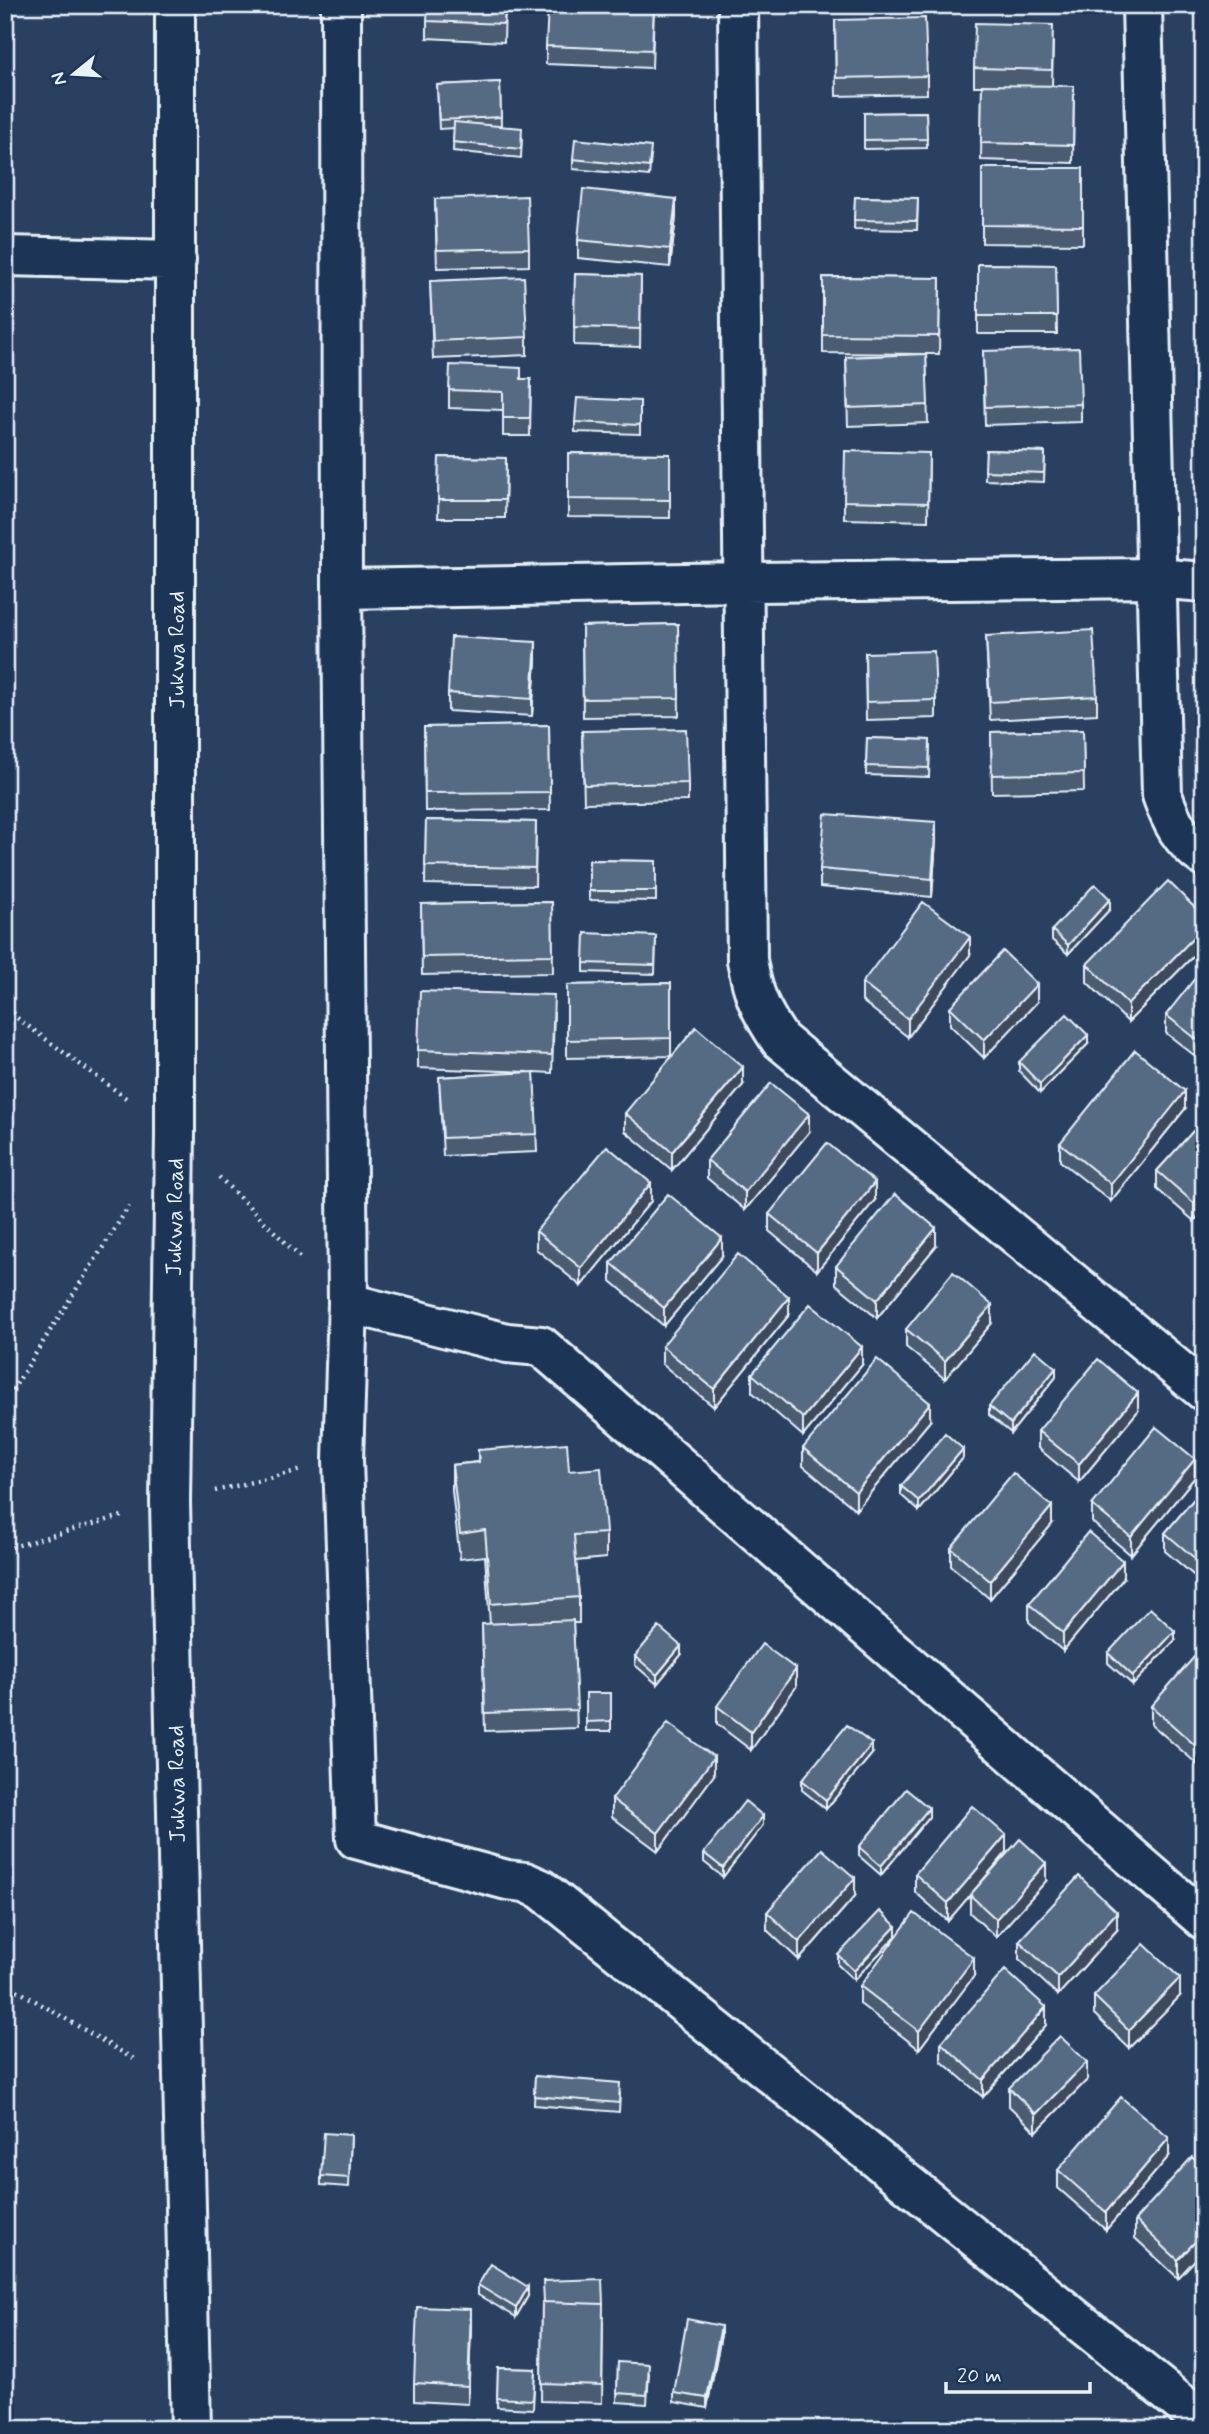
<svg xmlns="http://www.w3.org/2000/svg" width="1209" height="2434" font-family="Mynerve,sans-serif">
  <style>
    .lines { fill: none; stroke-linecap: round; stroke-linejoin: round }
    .minor-casing { stroke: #e8f1f8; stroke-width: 44 }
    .path { stroke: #e8f1f8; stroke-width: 4.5; stroke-dasharray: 2 5; stroke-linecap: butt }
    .minor { stroke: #1d3557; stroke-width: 38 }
    .wall { fill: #495b71; stroke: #e8f1f8; stroke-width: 2 }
    .shaded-wall { fill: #3c4a5c; stroke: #e8f1f8; stroke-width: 2 }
    .building { fill: #556a83; stroke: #e8f1f8; stroke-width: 2 }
    .labels { text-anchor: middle; stroke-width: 6; stroke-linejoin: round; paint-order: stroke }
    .street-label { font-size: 23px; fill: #e8f1f8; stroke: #1d3557 }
  </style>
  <rect width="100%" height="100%" fill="#294061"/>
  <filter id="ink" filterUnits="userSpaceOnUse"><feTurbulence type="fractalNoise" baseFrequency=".0143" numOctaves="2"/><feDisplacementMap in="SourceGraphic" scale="14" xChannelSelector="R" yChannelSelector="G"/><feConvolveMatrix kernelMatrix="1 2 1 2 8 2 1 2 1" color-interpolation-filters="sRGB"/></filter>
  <g filter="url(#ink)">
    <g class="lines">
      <defs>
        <path id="minor" d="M175,5V1134L170,1502L191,2429
          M341,5L342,589L348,1303L343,1460L356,1839L507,1880L525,1882L541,1889L1204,2422
          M738,5L747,960C753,995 760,1010 780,1040L1204,1391
          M1142,5L1162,795C1171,821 1181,841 1204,857
          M5,256L176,260
          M342,589L743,582L1156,578L1204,582
          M348,1303L507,1343L541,1346L1204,1920"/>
      </defs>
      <use href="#minor" class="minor-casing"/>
      <path class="path" d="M5,1001L17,1018L130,1101
        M219,1177L302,1259
        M5,1402L129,1206
        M215,1491L301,1470
        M5,1549L125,1515
        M5,1983L137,2061"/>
      <use href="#minor" class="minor"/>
    </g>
    <path class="wall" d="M505,5L504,42L427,38V21Z
      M654,5L652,68L546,64V46Z
      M835,20L927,76V94L836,96Z
      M1053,43L1052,86H1074L1073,163L981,160L982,86H974V68Z
      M500,82L501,126L522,137L521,158L453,151L454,128L439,129L437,85Z
      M926,112L927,148L864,149V113Z
      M651,156L649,176L573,169V159Z
      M982,168H1083V244L982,243Z
      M855,197L918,198L917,230L854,229Z
      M435,199L529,248V266L437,268Z
      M676,217L670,267L578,258V240Z
      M978,264L1056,265L1057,334H978Z
      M575,274L641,276L640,347L574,345Z
      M823,277L940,278L939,354H926L928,423L848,426L846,357L925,354L823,353Z
      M430,281L527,337V355L433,359Z
      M983,351L1081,404V422L985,425Z
      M521,379H531L530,436H503V410L449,408V390Z
      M640,401V434L575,432V422Z
      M986,450L1045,452L1044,482L985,480Z
      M568,453L670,454V518L568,517Z
      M929,453L928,521L844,519V501Z
      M439,457L506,458L505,518H438Z
      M678,624L679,716L583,717L582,626Z
      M986,636L1097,696V714L990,720Z
      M865,653L936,700V718L866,720Z
      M536,660L532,716L448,711V693Z
      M549,725L550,810L425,811L424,727Z
      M1083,730L1084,791L992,793L991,732Z
      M582,731L688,783V801L584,803Z
      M867,738L930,740L929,777L866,775Z
      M426,820L536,822L535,886L425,884Z
      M936,840L932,897L820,887V869Z
      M589,860L656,861V901L589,900Z
      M552,902L553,973L422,975L421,904Z
      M1110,909L1068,954L1052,940V930Z
      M1204,917V945L1128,1022L1087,982V964Z
      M656,936L655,974L584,972V963Z
      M970,955L908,1037L862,1001V983Z
      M1204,967V1063L1166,1033V1015Z
      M671,983V1056L567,1058V985Z
      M1037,1002L984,1058L950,1025V1007Z
      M554,1013L552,1073L534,1072L537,1152L443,1156L439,1077L529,1072L418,1068V1050Z
      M1088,1044L1040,1093L1019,1071V1062Z
      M743,1085L672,1170L625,1131V1113Z
      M1185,1109L1111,1201L1060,1161V1143Z
      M1204,1119V1210L1194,1221L1157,1189V1171Z
      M809,1132L745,1210L707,1178V1160Z
      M875,1200L817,1271L769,1231V1214Z
      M651,1201L581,1286L536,1249V1231Z
      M936,1246L877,1318L836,1284V1266Z
      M722,1256L664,1326L611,1281V1263Z
      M789,1315L714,1407L662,1364V1346Z
      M992,1323L945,1379L906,1347V1329Z
      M862,1365L803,1436L752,1392V1374Z
      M1056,1377L1011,1433L989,1415V1406Z
      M1138,1411L1079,1482L1038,1448V1431Z
      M930,1421L856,1510L803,1466V1448Z
      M478,1450L569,1471L606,1533V1558L576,1561L579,1597V1623H573L577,1728L485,1731L482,1624H490L485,1556L460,1559L452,1491V1465L478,1462Z
      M963,1458L919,1511L901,1495V1486Z
      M1195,1477L1131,1555L1092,1522V1505Z
      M1204,1487V1584L1165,1551V1533Z
      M1052,1524L990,1599L951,1566V1548Z
      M1123,1579L1063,1651L1029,1622V1604Z
      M1175,1640L1133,1685L1108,1663V1653Z
      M1204,1650V1757L1197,1764L1151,1724V1706Z
      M681,1655L657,1684L635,1665V1656Z
      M796,1687L751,1750L717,1724V1706Z
      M586,1693H611V1731H586Z
      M872,1754L826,1809L802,1790V1780Z
      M714,1775L658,1851L612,1817V1799Z
      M929,1817L881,1875L859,1856V1847Z
      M763,1825L723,1877L704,1862V1853Z
      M1006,1853L974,1890L1046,1881L996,1937L970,1913V1895L948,1921L915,1892V1874Z
      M855,1896L799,1960L767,1930V1912Z
      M1117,1930L1058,1995L1019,1959V1941Z
      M896,1936L854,1980L838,1965V1955Z
      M974,1976L919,2049L860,2004V1986Z
      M1094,1996H1180L1129,2048L1094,2014Z
      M1046,2025L983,2097L941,2061V2043Z
      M535,2076L620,2093L619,2112L534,2105Z
      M1087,2080L1036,2132L1009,2106V2088Z
      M351,2135L349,2187L321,2185V2176Z
      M1169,2156L1106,2230L1058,2188V2170Z
      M1204,2168V2250L1178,2278L1135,2238V2220Z
      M478,2285L528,2296L516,2317L478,2295Z
      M542,2302L603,2322L602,2403L541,2401Z
      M471,2327L468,2404L414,2401V2383Z
      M721,2335L707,2408L674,2402V2393Z
      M618,2362L649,2373L647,2404L617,2402Z
      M498,2368L535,2369L533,2409L497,2407Z"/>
    <path class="shaded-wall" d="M676,199V217L670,267V249Z
      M536,642V660L532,716V699Z
      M936,822V840L932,897V879Z
      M1110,899V909L1068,954V945Z
      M1204,927V945L1128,1022V1004Z
      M970,937V955L908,1037V1019Z
      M1037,984V1002L984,1058V1040Z
      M1088,1035V1044L1040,1093V1084Z
      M743,1067V1085L672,1170V1152Z
      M1185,1091V1109L1111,1201V1184Z
      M809,1114V1132L745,1210V1192Z
      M875,1182V1200L817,1271V1253Z
      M651,1183V1201L581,1286V1268Z
      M1204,1192V1210L1194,1221V1203Z
      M936,1228V1246L877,1318V1300Z
      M722,1238V1256L664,1326V1308Z
      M789,1297V1315L714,1407V1389Z
      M992,1305V1323L945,1379V1361Z
      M862,1347V1365L803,1436V1418Z
      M1056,1368V1377L1011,1433V1424Z
      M1138,1393V1411L1079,1482V1464Z
      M930,1403V1421L856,1510V1492Z
      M963,1449V1458L919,1511V1501Z
      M1195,1459V1477L1131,1555V1537Z
      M1052,1506V1524L990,1599V1581Z
      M1123,1561V1579L1063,1651V1633Z
      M1175,1631V1640L1133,1685V1676Z
      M681,1646V1655L657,1684V1675Z
      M796,1669V1687L751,1750V1732Z
      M1204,1739V1757L1197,1764V1747Z
      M872,1744V1754L826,1809V1800Z
      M714,1757V1775L658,1851V1833Z
      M929,1808V1817L881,1875V1866Z
      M763,1816V1825L723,1877V1868Z
      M1006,1835V1853L948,1921V1903Z
      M1046,1863V1881L996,1937V1919Z
      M855,1878V1896L799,1960V1942Z
      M1117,1912V1930L1058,1995V1977Z
      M896,1926V1936L854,1980V1971Z
      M974,1958V1976L919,2049V2031Z
      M1180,1978V1996L1129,2048V2030Z
      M1046,2007V2025L983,2097V2080Z
      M1087,2062V2080L1036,2132V2114Z
      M1169,2138V2156L1106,2230V2212Z
      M1204,2232V2250L1178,2278V2260Z
      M528,2287V2296L516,2317V2308Z
      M471,2309V2327L468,2404V2386Z
      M721,2326V2335L707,2408V2398Z"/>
    <path class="building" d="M428,5H505L504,24L427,21Z
      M548,5H654L652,50L546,46Z
      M925,18L927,76L836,78L835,20Z
      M975,23L1053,25L1052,70L974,68Z
      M500,82L501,117L439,120L437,85Z
      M982,85L1074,86L1073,145L981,143Z
      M926,112L927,139L864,140V113Z
      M454,122L522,128L521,149L453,142Z
      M575,139L651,147L649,167L573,159Z
      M982,168H1083V226L982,225Z
      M583,189L676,199L670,249L578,240Z
      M527,196L529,248L437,250L435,199Z
      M855,197L918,198L917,221L854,220Z
      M978,264L1056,265L1057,316H978Z
      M575,274L641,276L640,329L574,327Z
      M524,277L527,337L433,341L430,281Z
      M823,277L940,278L939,336L823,335Z
      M1079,348L1081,404L985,407L983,351Z
      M926,354L928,405L848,408L846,357Z
      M450,365L521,368V379H531L530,418H503V392L449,390Z
      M577,398L640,401V425L575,422Z
      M986,450L1045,452L1044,473L985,471Z
      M845,451L929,453L928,503L844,501Z
      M568,453L670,454V500L568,499Z
      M439,457L506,458L505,500H438Z
      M678,624L679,698L583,699L582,626Z
      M1093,630L1097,696L990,702L986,636Z
      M451,637L536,642L532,699L448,693Z
      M934,651L936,700L866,702L865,653Z
      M549,725L550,792L425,793L424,727Z
      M686,729L688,783L584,785L582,731Z
      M1083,730L1084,773L992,775L991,732Z
      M867,738L930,740L929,768L866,766Z
      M825,814L936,822L932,879L820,869Z
      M426,820L536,822L535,868L425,866Z
      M589,860L656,861V891H589Z
      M1168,881L1204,917V927L1128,1004L1087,964Z
      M1095,884L1110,899L1068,945L1052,930Z
      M552,902L553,955L422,957L421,904Z
      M923,902L970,937L908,1019L862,983Z
      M585,933L656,936L655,965L584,963Z
      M1003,951L1037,984L984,1040L950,1007Z
      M1204,967V1045L1166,1015Z
      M671,983V1038L567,1040V985Z
      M420,991L554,995L552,1055L418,1050Z
      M1067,1014L1088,1035L1040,1084L1019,1062Z
      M696,1027L743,1067L672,1152L625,1113Z
      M1135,1050L1185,1091L1111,1184L1060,1143Z
      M534,1072L537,1134L443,1138L439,1077Z
      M771,1083L809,1114L745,1192L707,1160Z
      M1204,1119V1192L1194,1203L1157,1171Z
      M827,1143L875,1182L817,1253L769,1214Z
      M607,1146L651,1183L581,1268L536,1231Z
      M668,1194L722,1238L664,1308L611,1263Z
      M895,1194L936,1228L877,1300L836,1266Z
      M738,1254L789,1297L714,1389L662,1346Z
      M953,1272L992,1305L945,1361L906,1329Z
      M810,1304L862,1347L803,1418L752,1374Z
      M1035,1350L1056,1368L1011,1424L989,1406Z
      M877,1359L930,1403L856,1492L803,1448Z
      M1098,1359L1138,1393L1079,1464L1038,1431Z
      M1156,1427L1195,1459L1131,1537L1092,1505Z
      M945,1433L963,1449L919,1501L901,1486Z
      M567,1443L569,1471L601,1468L606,1533L574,1535L579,1597L491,1604L485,1530L460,1534L452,1465L479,1462L478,1450Z
      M1013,1473L1052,1506L990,1581L951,1548Z
      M1204,1487V1566L1165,1533Z
      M1088,1532L1123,1561L1063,1633L1029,1604Z
      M1150,1608L1175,1631L1133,1676L1108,1653Z
      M573,1620L577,1710L485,1713L482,1624Z
      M659,1627L681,1646L657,1675L635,1656Z
      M762,1644L796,1669L751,1732L717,1706Z
      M1202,1648L1204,1650V1739L1197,1747L1151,1706Z
      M586,1693H611V1721L586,1722Z
      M668,1723L714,1757L658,1833L612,1799Z
      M847,1725L872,1744L826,1800L802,1780Z
      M906,1789L929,1808L881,1866L859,1847Z
      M745,1801L763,1816L723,1868L704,1853Z
      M972,1806L1006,1835L948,1903L915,1874Z
      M1020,1839L1046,1863L996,1919L970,1895Z
      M822,1849L855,1878L799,1942L767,1912Z
      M1079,1876L1117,1912L1058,1977L1019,1941Z
      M880,1911L896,1926L854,1971L838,1955Z
      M914,1913L974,1958L919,2031L860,1986Z
      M1144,1944L1180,1978L1129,2030L1094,1996Z
      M1005,1970L1046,2007L983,2080L941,2043Z
      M1060,2036L1087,2062L1036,2114L1009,2088Z
      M535,2076L620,2083L619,2103L534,2096Z
      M1121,2097L1169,2138L1106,2212L1058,2170Z
      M324,2133L351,2135L349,2178L321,2176Z
      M1192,2157L1204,2168V2232L1178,2260L1135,2220Z
      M491,2264L528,2287L516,2308L478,2285Z
      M602,2279L603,2304L544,2302L543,2281Z
      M542,2302L603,2304L602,2385L541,2383Z
      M417,2307L471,2309L468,2386L414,2383Z
      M687,2319L721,2326L707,2398L674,2393Z
      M618,2362L649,2364L647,2395L617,2393Z
      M498,2368L535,2369L533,2400L497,2398Z
      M580,2423L656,2425V2429H580Z"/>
  </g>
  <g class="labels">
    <g class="street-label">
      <text transform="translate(176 650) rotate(-90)" y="8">Jukwa Road</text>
      <text transform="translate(174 1217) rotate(-89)" y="8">Jukwa Road</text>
      <text transform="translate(176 1784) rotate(-91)" y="8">Jukwa Road</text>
    </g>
  </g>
  <rect width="1209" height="2434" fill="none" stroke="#1d3557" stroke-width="28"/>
  <rect x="14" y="14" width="1181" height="2406" fill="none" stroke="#e8f1f8" stroke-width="2.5" filter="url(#ink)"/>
  <g transform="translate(74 74) rotate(252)" stroke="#1d3557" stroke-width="5" paint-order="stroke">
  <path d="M0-5L12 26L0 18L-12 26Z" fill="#e8f1f8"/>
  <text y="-10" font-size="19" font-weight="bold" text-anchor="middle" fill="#e8f1f8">N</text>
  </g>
  <path d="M946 2382v10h144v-10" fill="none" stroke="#e8f1f8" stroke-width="3.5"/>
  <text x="957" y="2382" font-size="21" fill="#e8f1f8" stroke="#1d3557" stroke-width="5" paint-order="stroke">20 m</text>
</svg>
